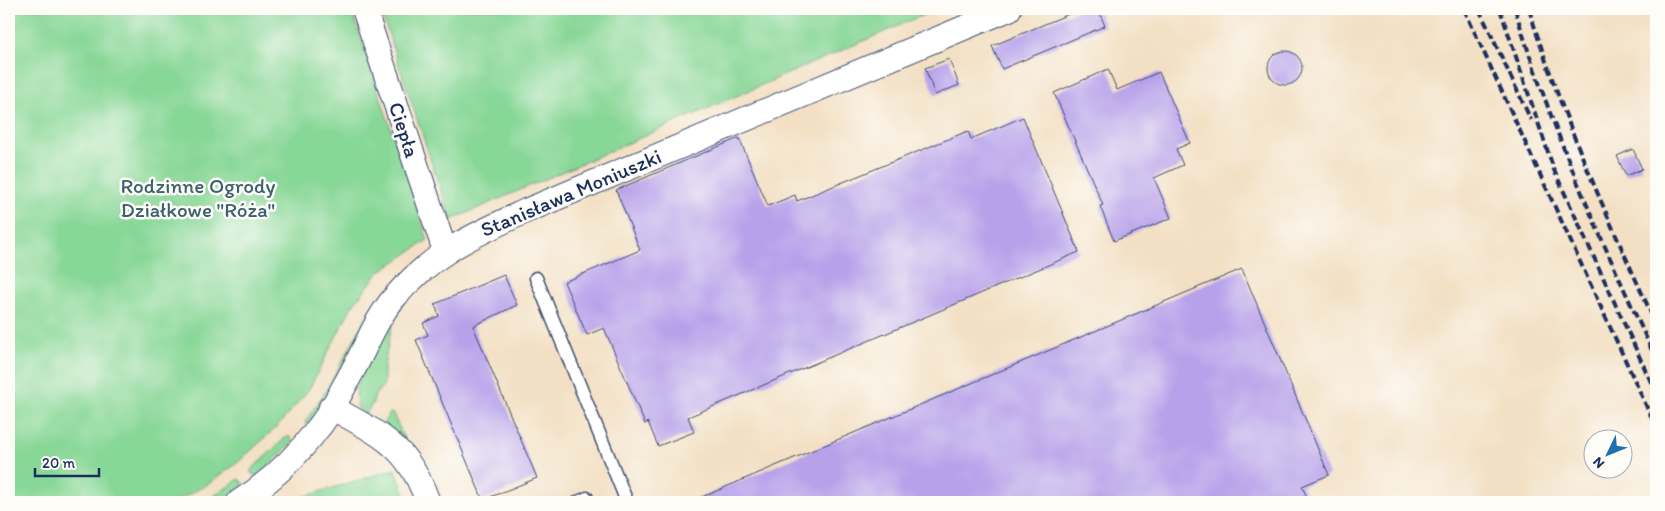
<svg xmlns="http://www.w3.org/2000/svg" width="1665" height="511" font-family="Itim,sans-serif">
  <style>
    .green { fill: #87d796; stroke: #51837a }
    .building { fill: #b7a1ea }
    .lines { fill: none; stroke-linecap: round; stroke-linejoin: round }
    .lane-casing { stroke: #3b4a6d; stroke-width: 15 }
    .street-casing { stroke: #3b4a6d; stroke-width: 26 }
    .lane { stroke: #fff; stroke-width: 12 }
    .street { stroke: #fff; stroke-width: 24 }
    .rail { stroke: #1b2f5e; stroke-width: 4; stroke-dasharray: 8 4; stroke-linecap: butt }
    .labels { text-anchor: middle; stroke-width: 5; stroke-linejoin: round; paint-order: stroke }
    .street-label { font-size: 21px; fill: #1b2f5e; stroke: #fdfcf7 }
    .park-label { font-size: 21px; fill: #3b616f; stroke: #fdfcf7 }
  </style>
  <rect width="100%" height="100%" fill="#fdfcf7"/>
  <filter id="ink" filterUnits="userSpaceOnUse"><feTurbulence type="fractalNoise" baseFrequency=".02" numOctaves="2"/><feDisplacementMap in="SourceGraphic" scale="10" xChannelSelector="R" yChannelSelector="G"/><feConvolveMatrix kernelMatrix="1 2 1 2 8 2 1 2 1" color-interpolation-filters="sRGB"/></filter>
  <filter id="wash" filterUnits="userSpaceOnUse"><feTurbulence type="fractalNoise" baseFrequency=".0096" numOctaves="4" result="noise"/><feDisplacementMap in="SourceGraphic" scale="20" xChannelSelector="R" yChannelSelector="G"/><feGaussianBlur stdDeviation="1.12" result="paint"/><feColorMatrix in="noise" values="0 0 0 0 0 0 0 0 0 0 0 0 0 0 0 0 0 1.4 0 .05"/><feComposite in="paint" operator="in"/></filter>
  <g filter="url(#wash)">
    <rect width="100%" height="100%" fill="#f3e0c4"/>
    <path class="green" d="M9,9H351L428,240L379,272L352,306L309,389L278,426L236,464L205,486L174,502H9Z
      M380,9H937L451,220Z
      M403,303L392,326L389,339L384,367V384L375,395L373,403L364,416L357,406L356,387L380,337Z
      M371,308L372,312L331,389L307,426L305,422L327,389Z
      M390,413L393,414L408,447L381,427Z
      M286,437H290L294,441L258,476L253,475L250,471Z
      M395,469L408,502H292L296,499Z
      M239,479L243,483L242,487C228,497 222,502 205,502Z"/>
    <g id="blocks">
      <path class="building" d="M1081,9H1098L1105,26L1002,69L992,46Z
        M1268 68a17 17 0 1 1 34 0a17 17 0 1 1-34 0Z
        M949,59L959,85L935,95L925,68Z
        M1108,69L1117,90L1159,72L1190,143L1176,149L1183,165L1154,178L1171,218L1114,241L1100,206L1103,205L1054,93Z
        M1023,117L1079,252L688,417L694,432L658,446L648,422L645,424L604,328L587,335L564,282L640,250L616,190L739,138L768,206L795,195L797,201L968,131L971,139Z
        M1633,149L1642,169L1626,176L1617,156Z
        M1242,269L1329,475L1302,486L1309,502H690Z
        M504,275L517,305L473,326L537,478L483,500L416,340L428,335L423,323L439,316L435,304Z"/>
    </g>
  </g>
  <g filter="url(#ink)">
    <use href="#blocks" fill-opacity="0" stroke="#3b4a6d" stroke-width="1"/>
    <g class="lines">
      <defs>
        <path id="lane" d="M536,278L627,502
          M578,502L587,498"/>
        <path id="street" d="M364,9L445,251
          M331,407C357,422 389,436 407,461C416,473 423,488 428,502
          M239,502C269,483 297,456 319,427C332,411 342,390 352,372C366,347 375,321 393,299C433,252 474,235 528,210L1009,9"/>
      </defs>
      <use href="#lane" class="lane-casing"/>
      <use href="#street" class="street-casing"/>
      <use href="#lane" class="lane"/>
      <use href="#street" class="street"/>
      <path class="rail" d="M1464,9L1656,427
        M1479,9L1531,120
        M1500,9L1554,170L1656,393
        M1515,9C1552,132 1602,242 1656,359
        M1529,9C1562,118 1609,221 1656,324"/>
    </g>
  </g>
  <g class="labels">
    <g class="street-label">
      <text transform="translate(404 130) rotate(72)" y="7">Ciepła</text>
      <text transform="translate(571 193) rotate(-23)" y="7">Stanisława Moniuszki</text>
    </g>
    <g class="park-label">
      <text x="198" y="193">Rodzinne Ogrody<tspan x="198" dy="24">Działkowe "Róża"</tspan></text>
    </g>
  </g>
  <rect width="1665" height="511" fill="none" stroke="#fdfcf7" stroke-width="30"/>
  <g transform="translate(1608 454) rotate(227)"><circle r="24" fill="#fdfcf7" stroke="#a3aaba"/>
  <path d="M0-4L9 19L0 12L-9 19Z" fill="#1f6fb2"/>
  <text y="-8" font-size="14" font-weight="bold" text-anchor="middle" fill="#1b2f5e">N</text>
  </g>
  <path d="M35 468v8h64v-8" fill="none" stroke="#1b2f5e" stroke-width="2.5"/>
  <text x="42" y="468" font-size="15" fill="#1b2f5e" stroke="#fdfcf7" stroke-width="4" paint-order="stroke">20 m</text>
</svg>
